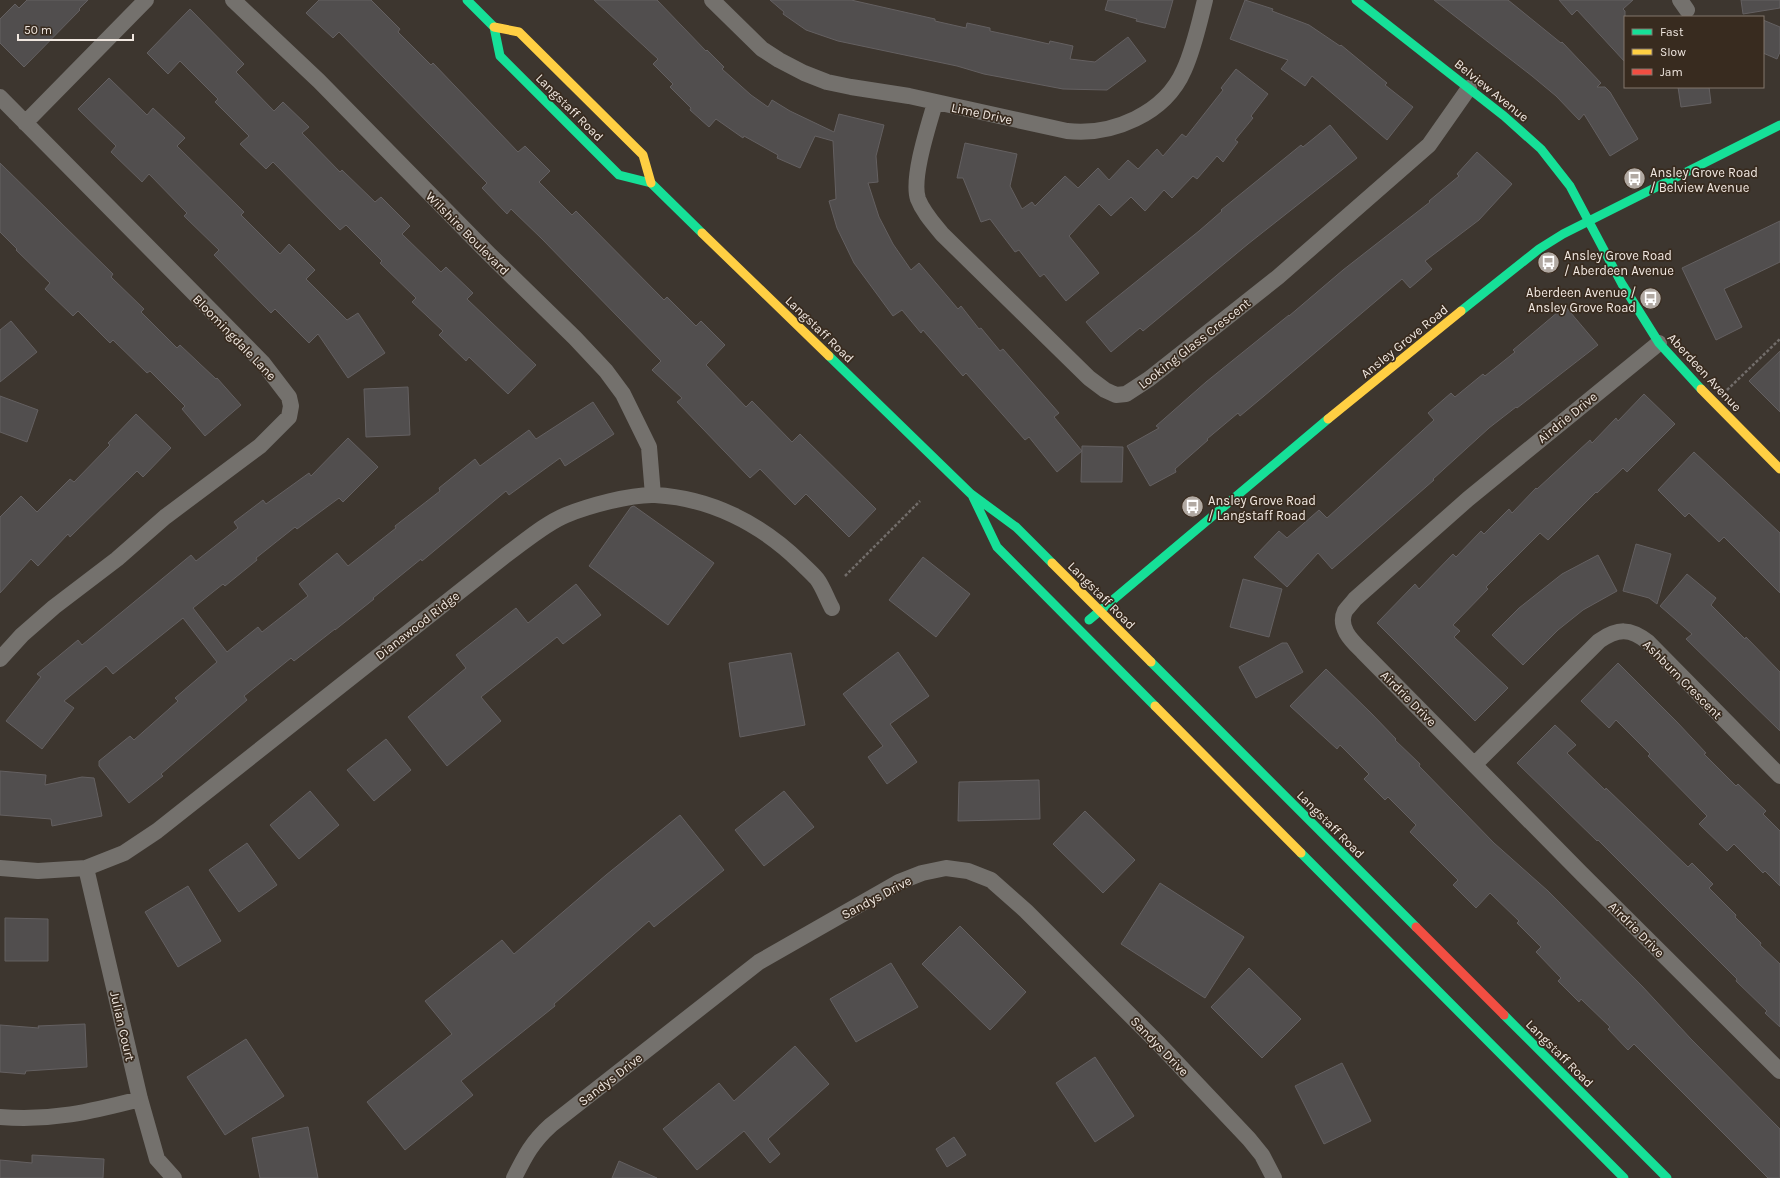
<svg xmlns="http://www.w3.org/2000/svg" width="1780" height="1178" font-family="Karla,sans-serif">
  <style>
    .building { fill: #514e4e; stroke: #646061 }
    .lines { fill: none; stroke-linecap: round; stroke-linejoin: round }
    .path { stroke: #726d6a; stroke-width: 2.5; stroke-dasharray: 3 2; stroke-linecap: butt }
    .street { stroke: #74716d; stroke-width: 16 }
    .fast { stroke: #16e098; stroke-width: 9 }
    .slow { stroke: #ffcf43; stroke-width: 9 }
    .jam { stroke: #f24e42; stroke-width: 9 }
    .labels { text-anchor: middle; stroke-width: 3.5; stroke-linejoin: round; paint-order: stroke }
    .street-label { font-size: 13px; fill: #f0e7e0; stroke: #382b1f }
    .poi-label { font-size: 13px; fill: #f0e7e0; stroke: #382b1f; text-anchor: start }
  </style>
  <rect width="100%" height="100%" fill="#3d362f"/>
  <path class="building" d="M27,0H88L79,9L80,10L24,67L0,43V19L15,4L19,8Z
    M319,0H371L400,29L398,32L431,65L433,63L518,152L525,146L550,171L539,182L572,215L576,211L664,300L667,297L696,326L701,321L725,345L706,365L746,407L752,401L792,442L800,434L876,509L849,537L806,494L795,505L760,469L750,478L677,402L682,398L652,370L661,361L542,239L511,209L507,214L482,188L487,183L339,32L333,38L306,13Z
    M594,0H657L706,51L707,50L724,67L722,69L751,95L768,107L772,100L790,111L834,132L839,114L884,125L876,156L878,182L868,183L879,217L893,244L911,270L919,263L958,309L961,306L979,329L981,328L1000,351L1003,349L1059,413L1054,417L1082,451L1057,472L1029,437L1025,440L966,373L963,376L923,330L921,333L902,310L893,316L854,263L837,228L829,201L836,199L833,141L815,136L800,168L777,158L778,155L744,136L743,138L716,119L709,127L690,110L691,108L670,87L673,84L653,64L658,59Z
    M770,0H851L935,19V21L966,28L967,23L990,28V31L1018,37L1049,44L1050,41L1073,46L1070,59L1095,62L1128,37L1146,61L1107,90L1063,89L984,74L957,66L838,41L806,30L783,14L784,12Z
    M1108,0H1173L1165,28L1136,21L1137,19L1105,10Z
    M1245,0L1273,9L1272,11L1309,25L1340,46L1341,45L1387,83L1385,85L1413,107L1387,140L1312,76L1305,86L1281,69L1288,60L1230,39Z
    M1434,0H1508L1561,43L1562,42L1601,83L1597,87H1605L1610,92L1638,139L1610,156L1584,114L1579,120L1556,96L1532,76Z
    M1559,0H1633L1623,9L1625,11V62L1577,10L1572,15Z
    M1741,0H1780V8L1743,14Z
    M190,9L244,64L236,72L274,111L283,102L309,127L302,133L340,172L342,170L375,202L381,197L410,226L402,234L441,272L446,267L473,293L467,299L536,365L508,394L469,357L466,361L439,335L443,331L412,302L416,298L380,263L382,261L346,225L340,230L273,162L266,169L240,144L249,136L215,102L218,99L180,61L168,74L147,53Z
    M1763,20L1780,27V52L1777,59L1763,53Z
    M1236,69L1268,94L1251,116L1253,118L1235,140L1238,142L1223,162L1217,156L1197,179L1193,176L1172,198L1164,190L1145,211L1131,197L1111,216L1099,204L1069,236L1099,273L1066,301L1044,274L1040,277L1019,250L1015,252L990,219L981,222L963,178H957L965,143L1017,154L1010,186L1022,209L1032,202L1035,206L1065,176L1078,188L1098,168L1109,180L1128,160L1138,169L1157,149L1163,156L1182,134L1186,137L1223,90L1221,88Z
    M109,78L147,115L153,108L185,138L177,146L244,212L241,215L280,254L289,244L315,270L306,279L347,320L358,313L385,353L348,378L318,334L309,343L275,309L271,313L214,255L219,250L184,216L187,213L149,174L142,182L111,152L116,146L78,109Z
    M1678,87H1709L1711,103L1681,107Z
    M1330,125L1357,158L1248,244L1143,331L1140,328L1111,352L1086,322L1199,231L1222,211L1221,210L1301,145L1303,147Z
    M1477,152L1512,184L1479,220L1425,261L1432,269L1410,288L1402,279L1264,396L1240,416L1238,413L1207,439L1208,440L1175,469L1176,472L1150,486L1127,446L1159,428L1156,426L1206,382L1289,315V316L1343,270L1430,202L1429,201L1459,176L1457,174Z
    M0,163L113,274L111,277L144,309L141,312L177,348L180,345L216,379L217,378L241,405L205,436L182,409L185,406L150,371L147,373L113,340L110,343L78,311L73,316L45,289L50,283L16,250L17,249L0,232Z
    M1780,221V262L1724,289L1742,327L1716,340L1682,268Z
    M1565,306L1598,345L1517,408L1516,407L1489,428L1433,479L1434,480L1332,569L1318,553L1287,587L1254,557L1279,531L1287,538L1319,510L1327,518L1434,420L1428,413L1451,393L1455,397L1483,374L1485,376L1515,352L1513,350Z
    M11,321L37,352L0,382V330Z
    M1780,351V412L1749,381Z
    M408,387L410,435L366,437L364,389Z
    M1644,394L1675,424L1627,472L1623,468L1597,493L1596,492L1548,540L1540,533L1486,587L1488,589L1453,625L1460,631L1454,637L1508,688L1475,721L1377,623L1415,584L1419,589L1453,554L1456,557L1481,531L1484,534L1509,509L1512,513L1536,488L1537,489L1590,440L1592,443L1616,418L1618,421Z
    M0,396L38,410L27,442L0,432Z
    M593,402L614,434L565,466L560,458L509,495L506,491L422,561L421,559L373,598L374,599L335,630V629L294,661L291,658L244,696L247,700L161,774L163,776L129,803L99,766V761L130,736L134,740L178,701L175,698L217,662L183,618L113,674L106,666L64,701L74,708L42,749L6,721L41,677L37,674L78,640L82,645L191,555L196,561L238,528L234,522L263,500L266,504L309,473L311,476L348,438L378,467L343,502L339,498L297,529L295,527L256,558L257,560L225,586L223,584L193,608L227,652L258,627L262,632L308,596L299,584L337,553L348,566L396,528L395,526L440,491L439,488L475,459L480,466L529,430L536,439Z
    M136,414L171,448L143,477L137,471L70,537L68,534L38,566L31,559L0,593V517L21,496L37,512L70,479L74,482L110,445L108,443Z
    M1082,446L1123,447L1122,482H1081Z
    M1694,452L1780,533V593L1724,537L1719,542L1689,513L1685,517L1658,490Z
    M634,506L714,563L668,625L589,566L631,507Z
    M1636,544L1671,554L1657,604L1649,598L1623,591Z
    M1598,555L1617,591L1583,610L1558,630L1523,665L1492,635L1519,608L1562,574Z
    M923,557L970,594L936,637L889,600Z
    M1687,574L1716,598L1711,605L1745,639L1746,637L1780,672V731L1686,639L1692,634L1660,606Z
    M1243,579L1282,589L1269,637L1230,627Z
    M576,584L601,615L563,644L557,637L481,697L501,721L447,766L408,717L466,668L456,655L516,608L528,623Z
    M1282,643H1287L1303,672L1256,698L1239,667Z
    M898,652L929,696L890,724L917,762L887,784L868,757L883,746L843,694Z
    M791,653L805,725L740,737L729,663Z
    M1618,663L1677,722L1706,753L1704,754L1736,786L1738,784L1766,811L1763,814L1780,831V886L1765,871L1763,873L1734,844L1727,851L1699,824L1707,816L1648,756L1650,754L1616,720L1609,728L1581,701Z
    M1326,669L1372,714L1396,739L1395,740L1420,764L1419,766L1494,843L1548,891L1642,986L1691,1039L1780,1129V1178H1768L1634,1044L1628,1050L1608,1029L1610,1027L1581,999L1579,1002L1558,981L1561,978L1536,952L1541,947L1517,923L1519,921L1490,893L1476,908L1453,885L1458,880L1410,832L1416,825L1388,797L1385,800L1364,779L1369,774L1340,745L1337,749L1290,706Z
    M1555,725L1576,745L1567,753L1605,790L1606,788L1688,867L1692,863L1713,884L1709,888L1736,915L1735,917L1761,943L1760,945L1780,964V1027L1765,1013L1767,1011L1736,981L1737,979L1598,840L1597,841L1517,763Z
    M386,739L411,770L374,801L347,770Z
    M0,771L46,775L45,785L82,777L94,778L102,816L52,826L51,819L0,815Z
    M1039,780L1040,819L958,821L959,782Z
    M310,791L339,825L299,859L270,825Z
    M784,791L814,827L764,866L735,830Z
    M1085,811L1135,860L1103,893L1053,844Z
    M680,815L724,870L654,927L649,921L554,1004L555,1006L461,1081L473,1095L405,1150L367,1102L452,1034L425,1001L502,940L514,954L606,875Z
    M247,843L277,885L239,912L209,870Z
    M1160,883L1244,937L1205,998L1121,944Z
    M188,886L221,941L178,967L145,912Z
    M5,918L48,919V961H5Z
    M960,926L1026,992L990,1030L922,964Z
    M891,963L918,1007L856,1042L830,999Z
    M1249,968L1301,1019L1262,1058L1211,1007Z
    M85,1024L87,1067L26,1071L25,1074L0,1072V1025L39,1028L38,1026Z
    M246,1039L284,1096L225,1135L187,1077Z
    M795,1046L829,1084L768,1139L780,1154L770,1163L744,1131L697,1170L663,1129L719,1083L734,1101Z
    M1095,1057L1134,1116L1095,1142L1056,1083Z
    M1342,1063L1371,1121L1324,1144L1295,1086Z
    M308,1127L318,1178H260L252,1138Z
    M954,1137L966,1155L947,1167L936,1149Z
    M32,1155L104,1159L103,1178H0V1160L32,1163Z
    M619,1161L657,1178H612Z"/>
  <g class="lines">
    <path class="path" d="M1727,390L1780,339
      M845,576L920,501"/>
    <path class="street" d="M233,0L319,81L489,254L575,338L606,371L623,394L649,447L653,495
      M712,0L762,49L779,60L804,73L827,82L851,87L909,96L1067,131C1112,136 1165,114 1184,70C1194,48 1199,24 1205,0
      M1680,0L1687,10
      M0,97L263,363L289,397L291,406L289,417L260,446L165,517L117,559L54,607L22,635L0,659
      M935,103C929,124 911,178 918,199C923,212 933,223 942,234L1089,378L1105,390L1116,395L1126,394L1149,379L1278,277L1429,145L1469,88
      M25,123L146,0
      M1659,343L1468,499L1355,599C1352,603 1348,607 1345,611C1337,628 1353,642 1363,652L1581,873L1780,1071
      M1475,764L1599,641C1618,628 1630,628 1648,642L1780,776
      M0,868L38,871L86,868L124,853L157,831L506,555C524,542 546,523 566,515C588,506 631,494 655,495C710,498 760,523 800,562C805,567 812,573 817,579C823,587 827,599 832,608
      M86,868L140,1099L157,1159L174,1178
      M0,1117C52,1121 90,1112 140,1099
      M514,1178C525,1156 532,1142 551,1125L759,962L899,882L922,873L946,868L968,871L991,880L1026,911L1159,1044L1249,1139L1262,1155L1274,1178"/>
    <path class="fast" d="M467,0L494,27L500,56L619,175L651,183L702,233
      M1356,0L1504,116L1541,149L1570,186L1622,284L1659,343L1701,389
      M1461,311L1539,249L1563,234L1780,125
      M829,356L971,494L1016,527L1052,563
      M973,497L997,547L1155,706
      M1089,620L1328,419
      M1151,662L1416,927
      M1301,853L1624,1178
      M1504,1015L1667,1178"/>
    <path class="slow" d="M494,27L519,32L643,155L651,183
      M702,233L829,356
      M1701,389L1780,469
      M1328,419L1461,311
      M1052,563L1151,662
      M1155,706L1301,853"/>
    <path class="jam" d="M1416,927L1504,1015"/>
  </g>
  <defs>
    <symbol id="bus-disc" viewBox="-11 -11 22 22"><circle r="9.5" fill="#b1a9a2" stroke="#382b1f"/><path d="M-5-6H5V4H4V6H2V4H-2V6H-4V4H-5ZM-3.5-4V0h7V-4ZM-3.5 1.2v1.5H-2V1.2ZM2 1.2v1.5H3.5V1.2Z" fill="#fff"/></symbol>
  </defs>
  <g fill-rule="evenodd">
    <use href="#bus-disc" x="1622" y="166" width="25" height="25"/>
    <use href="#bus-disc" x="1536" y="250" width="25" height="25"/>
    <use href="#bus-disc" x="1638" y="286" width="25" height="25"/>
    <use href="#bus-disc" x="1180" y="494" width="25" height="25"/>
  </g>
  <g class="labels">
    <g class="street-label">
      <text transform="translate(1492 90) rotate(39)" y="5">Belview Avenue</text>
      <text transform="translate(570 107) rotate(45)" y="5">Langstaff Road</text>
      <text transform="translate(982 113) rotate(12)" y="5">Lime Drive</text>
      <text transform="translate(468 233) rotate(45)" y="5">Wilshire Boulevard</text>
      <text transform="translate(820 329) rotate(44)" y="5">Langstaff Road</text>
      <text transform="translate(235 337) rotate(46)" y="5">Bloomingdale Lane</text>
      <text transform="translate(1404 341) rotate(-39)" y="5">Ansley Grove Road</text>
      <text transform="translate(1194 343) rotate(-38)" y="5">Looking Glass Crescent</text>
      <text transform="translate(1705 372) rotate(47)" y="5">Aberdeen Avenue</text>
      <text transform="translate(1567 417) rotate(-39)" y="5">Airdrie Drive</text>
      <text transform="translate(1102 595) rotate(45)" y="5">Langstaff Road</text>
      <text transform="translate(417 625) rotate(-38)" y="5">Dianawood Ridge</text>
      <text transform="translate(1683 679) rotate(45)" y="5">Ashburn Crescent</text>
      <text transform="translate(1409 698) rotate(45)" y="5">Airdrie Drive</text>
      <text transform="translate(1331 824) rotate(45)" y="5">Langstaff Road</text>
      <text transform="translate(876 897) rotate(-28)" y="5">Sandys Drive</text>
      <text transform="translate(1637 929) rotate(45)" y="5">Airdrie Drive</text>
      <text transform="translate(123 1026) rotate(77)" y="5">Julian Court</text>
      <text transform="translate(1160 1046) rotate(46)" y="5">Sandys Drive</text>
      <text transform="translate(1560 1053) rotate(45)" y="5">Langstaff Road</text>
      <text transform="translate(610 1079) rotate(-38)" y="5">Sandys Drive</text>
    </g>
    <g class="poi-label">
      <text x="1650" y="177">Ansley Grove Road<tspan x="1650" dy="15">/ Belview Avenue</tspan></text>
      <text x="1564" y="260">Ansley Grove Road<tspan x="1564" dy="15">/ Aberdeen Avenue</tspan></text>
      <text x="1636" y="297" text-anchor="end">Aberdeen Avenue /<tspan x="1636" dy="15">Ansley Grove Road</tspan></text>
      <text x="1208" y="505">Ansley Grove Road<tspan x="1208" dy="15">/ Langstaff Road</tspan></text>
    </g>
  </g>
  <rect x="1624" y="16" width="140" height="72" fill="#382b1f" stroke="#82766c"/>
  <rect x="1632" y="29" width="20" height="6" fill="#16e098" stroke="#82766c"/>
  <text x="1660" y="36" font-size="12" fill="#f0e7e0">Fast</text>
  <rect x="1632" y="49" width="20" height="6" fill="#ffcf43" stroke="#82766c"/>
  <text x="1660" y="56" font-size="12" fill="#f0e7e0">Slow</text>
  <rect x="1632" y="69" width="20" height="6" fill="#f24e42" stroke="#82766c"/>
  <text x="1660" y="76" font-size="12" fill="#f0e7e0">Jam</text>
  <path d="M18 34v6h115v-6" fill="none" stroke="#f0e7e0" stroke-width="2"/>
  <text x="24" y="34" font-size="12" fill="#f0e7e0" stroke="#382b1f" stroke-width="3" paint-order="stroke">50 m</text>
</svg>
